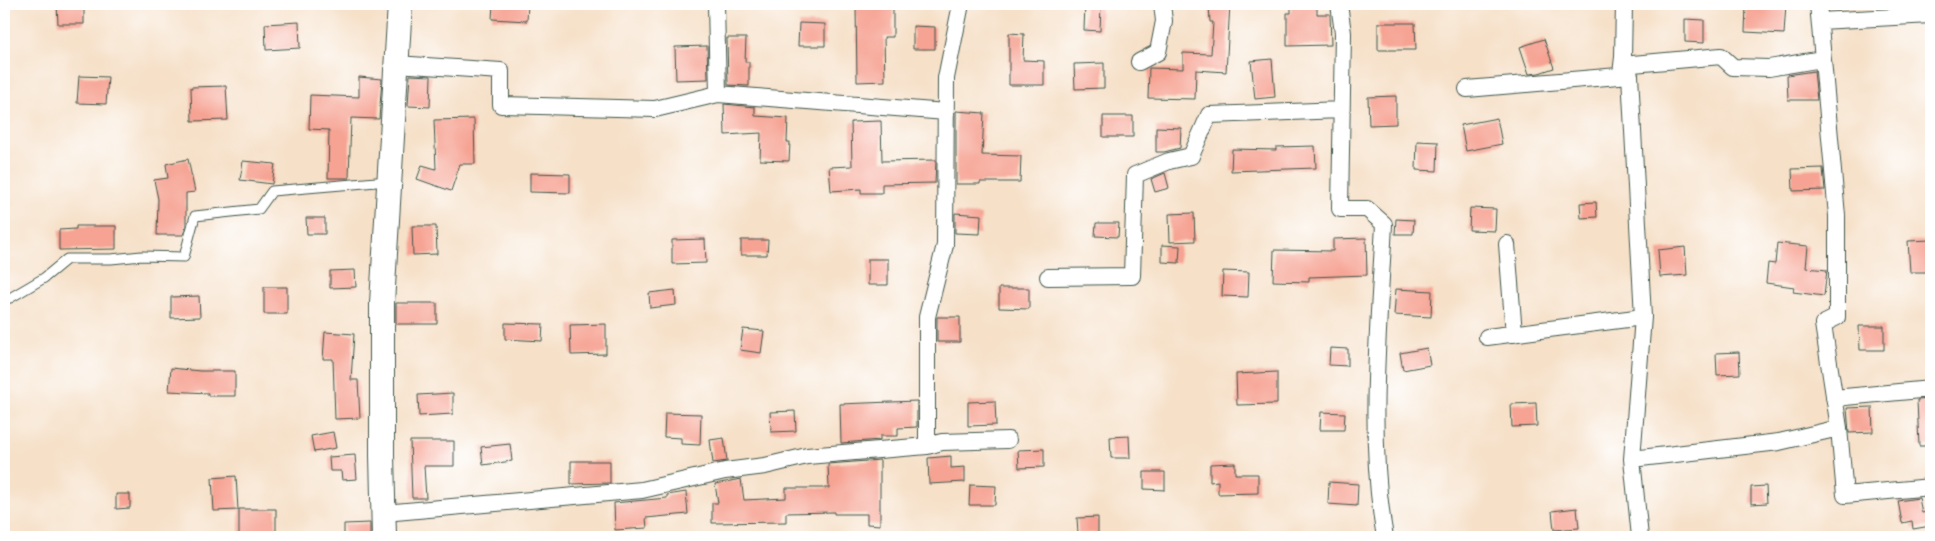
<svg xmlns="http://www.w3.org/2000/svg" width="1935" height="541" font-family="Mali,sans-serif">
  <style>
    .building { fill: #f6a393 }
    .lines { fill: none; stroke-linecap: round; stroke-linejoin: round }
    .lane-casing { stroke: #3f554a; stroke-width: 11 }
    .street-casing { stroke: #3f554a; stroke-width: 18 }
    .secondary-casing { stroke: #3f554a; stroke-width: 26 }
    .lane { stroke: #fff; stroke-width: 9 }
    .street { stroke: #fff; stroke-width: 16 }
    .secondary { stroke: #fff; stroke-width: 24 }
  </style>
  <rect width="100%" height="100%" fill="#fff"/>
  <filter id="ink" filterUnits="userSpaceOnUse"><feTurbulence type="fractalNoise" baseFrequency=".02" numOctaves="2"/><feDisplacementMap in="SourceGraphic" scale="10" xChannelSelector="R" yChannelSelector="G"/><feConvolveMatrix kernelMatrix="1 2 1 2 8 2 1 2 1" color-interpolation-filters="sRGB"/></filter>
  <filter id="wash" filterUnits="userSpaceOnUse"><feTurbulence type="fractalNoise" baseFrequency=".0096" numOctaves="4" result="noise"/><feDisplacementMap in="SourceGraphic" scale="20" xChannelSelector="R" yChannelSelector="G"/><feGaussianBlur stdDeviation="1.12" result="paint"/><feColorMatrix in="noise" values="0 0 0 0 0 0 0 0 0 0 0 0 0 0 0 0 0 1.4 0 .05"/><feComposite in="paint" operator="in"/></filter>
  <g filter="url(#wash)">
    <rect width="100%" height="100%" fill="#f6e0c8"/>
    <g id="blocks">
      <path class="building" d="M57,4H84V24H58Z
        M493,4H528L527,21L492,19Z
        M1085,4H1101L1100,31L1084,30Z
        M1209,4H1230L1226,72L1196,70L1195,99L1148,98L1149,68L1183,69V53L1211,54L1213,22H1210Z
        M1291,4H1317V14H1330L1331,45L1287,46V13H1291Z
        M1746,4H1786L1784,34L1745,32Z
        M856,5H893V37H884L885,81L857,82Z
        M1685,19L1704,20V43L1685,42Z
        M299,22L300,48L266,50L265,24Z
        M799,23L825,24V46H798Z
        M1378,23H1415L1416,50H1378Z
        M913,26L935,27V49H913Z
        M1009,33L1024,34L1023,60L1044,61V85H1009Z
        M727,38H746L745,62H749V86L728,85Z
        M1544,39L1554,68L1539,73L1529,74L1520,47Z
        M707,46L708,79L676,80L675,47Z
        M1272,59L1275,97L1255,99L1251,61Z
        M1104,63V88L1075,89L1074,64Z
        M1814,71L1817,100H1788L1787,75Z
        M410,75L431,76L430,107L408,106Z
        M79,76L108,77L106,104L77,103Z
        M359,77L382,79L379,119L351,118L349,178H328L329,130L309,129L310,95L359,97Z
        M226,86L228,120L192,121L191,87Z
        M1396,96V124L1369,125L1368,97Z
        M724,104L755,107V116L788,118L787,142H790L789,161L760,160L761,133L725,135Z
        M956,111L984,113L982,155L1021,156L1020,182H980V184H956Z
        M1103,116H1133V137H1103Z
        M1497,118L1502,144L1466,151L1461,125Z
        M474,119L475,164H460L451,191L417,179L422,165L436,169L434,120Z
        M881,121L882,161L936,160L935,183L882,184V193H861V189L831,191L829,167L852,166L851,122Z
        M1156,127L1181,128L1180,148L1164,152H1156Z
        M1417,141L1438,142L1437,171L1416,170Z
        M1315,146L1316,168L1231,171L1232,149L1276,150V147Z
        M188,159L195,192L186,193V227L183,235H157L158,199L154,180L168,178L166,164Z
        M243,161L275,164L272,184L240,180Z
        M1823,168L1825,190L1793,191L1792,169Z
        M530,173L570,174V193L530,192Z
        M1165,173L1169,188L1155,192L1151,179Z
        M1596,202L1597,217L1581,218L1580,203Z
        M1470,208L1496,209L1495,231L1469,230Z
        M955,213L981,215L980,234L955,233Z
        M1194,213L1195,241L1170,242L1169,214Z
        M306,218H325V234H307Z
        M1396,219L1414,220L1413,234H1395Z
        M1096,223H1119L1118,237L1095,236Z
        M76,226H116V249L59,250V230L76,229Z
        M412,226H436L437,254L413,255Z
        M1366,238L1367,275L1309,277V282L1273,281L1274,250L1333,251V239Z
        M705,239L706,263L672,264V240Z
        M741,240H768L767,255H741Z
        M1931,240V272H1910L1908,241Z
        M1777,243L1808,246L1806,268L1827,270L1824,296L1793,292L1794,287L1766,283L1768,263L1775,264Z
        M1162,245L1180,246L1179,263L1162,262Z
        M1685,247L1687,275L1660,277L1658,250Z
        M868,259H888V285H868Z
        M355,270L356,287L330,288V271Z
        M1223,271L1249,272L1248,297L1222,296Z
        M264,287H287V314H264Z
        M999,288H1029V309L999,308Z
        M1396,289L1432,291L1431,317L1394,315Z
        M675,290L676,305L650,308L649,293Z
        M199,296L200,317L171,318V297Z
        M396,303H437V324H396Z
        M937,317H960V342H937Z
        M505,323L543,324L542,341L505,339Z
        M606,324V354L571,355L570,325Z
        M1859,326H1884V350H1860Z
        M743,329L764,331L761,353L740,350Z
        M325,332L354,334L351,380H358L360,418L335,419L333,359H323Z
        M1330,348L1348,349V366L1329,365Z
        M1427,348L1430,365L1403,370L1400,353Z
        M1739,352L1740,374L1717,375L1716,353Z
        M171,368L200,371H235V396H208V393L169,391Z
        M1277,372V404L1237,405L1236,374Z
        M453,393V414L419,416L418,395Z
        M1931,399V446H1919L1917,400Z
        M917,401V427L898,428V436H880V440L841,443L840,404Z
        M995,401L996,425L968,426V402Z
        M1536,403L1537,426L1512,427L1511,404Z
        M1872,407L1873,432L1849,433L1847,408Z
        M795,411L796,431L771,432L770,412Z
        M1321,412L1345,413L1344,430H1320Z
        M665,413L701,414L700,445L681,444V438L664,437Z
        M333,432L336,448L314,452L311,436Z
        M1129,436L1130,458H1111L1110,437Z
        M724,438L727,461L713,463L710,440Z
        M410,441H454V466H424L426,498H412Z
        M510,444L512,461L483,465L481,447Z
        M1044,449V467L1019,468L1018,450Z
        M355,455L357,479L342,480L341,471H330L329,457Z
        M951,456V468L965,467V482L929,484L928,458Z
        M880,460V525L867,524V514H834V512L786,513V522L712,523V503H718L715,484L741,479L744,500L786,498V488H829L828,464Z
        M571,461H610V483L571,484Z
        M1235,463V474H1258V493L1218,494V481L1210,482V464Z
        M1144,472H1165V490L1144,489Z
        M236,476L238,510L214,511L212,478Z
        M1329,482L1358,484L1357,506L1328,504Z
        M970,485L996,486L995,505H969Z
        M1766,486L1767,503L1751,504V487Z
        M686,492L688,514L646,518L647,528L615,530L614,503L667,498V495Z
        M116,494H130V508L116,509Z
        M1919,498L1922,513L1931,511V526L1913,529L1912,521L1902,523L1898,501Z
        M1577,508L1579,528L1554,530L1552,511Z
        M239,509H276V536L239,537Z
        M1098,517V533L1078,534L1077,518Z
        M370,523V536L344,537V524Z"/>
    </g>
  </g>
  <g filter="url(#ink)">
    <use href="#blocks" fill-opacity="0" stroke="#3f554a" stroke-width="1"/>
    <g class="lines">
      <defs>
        <path id="lane" d="M4,299L10,298L44,278L67,259H111L142,256L184,257L195,216L259,209L272,191L388,181"/>
        <path id="street" d="M716,4L718,94
          M1339,4L1343,33L1340,209H1367L1384,224C1379,326 1367,438 1385,537
          M1820,21L1931,15
          M1139,62L1158,52L1164,21L1162,4
          M396,64L501,71V105L655,109L718,94L946,112
          M1622,65L1721,56L1733,67L1769,68L1822,59
          M1621,74L1623,57L1624,4
          M1467,89L1630,75L1643,317L1487,337
          M1507,244L1514,334
          M1048,277L1132,276L1135,175L1169,161L1191,156L1209,115L1341,110
          M1834,398L1931,389
          M1839,428L1845,495L1931,487
          M927,446V317L945,245L946,78L961,4
          M1632,459L1643,317
          M384,513L642,490L725,471L765,466L807,456L927,446L942,442L1008,440
          M1640,537L1632,459L1779,442L1839,428L1823,324L1837,317V216L1818,4"/>
        <path id="secondary" d="M384,537L382,455V303L400,4"/>
      </defs>
      <use href="#lane" class="lane-casing"/>
      <use href="#street" class="street-casing"/>
      <use href="#secondary" class="secondary-casing"/>
      <use href="#lane" class="lane"/>
      <use href="#street" class="street"/>
      <use href="#secondary" class="secondary"/>
    </g>
  </g>
  <rect width="1935" height="541" fill="none" stroke="#fff" stroke-width="20"/>
</svg>
